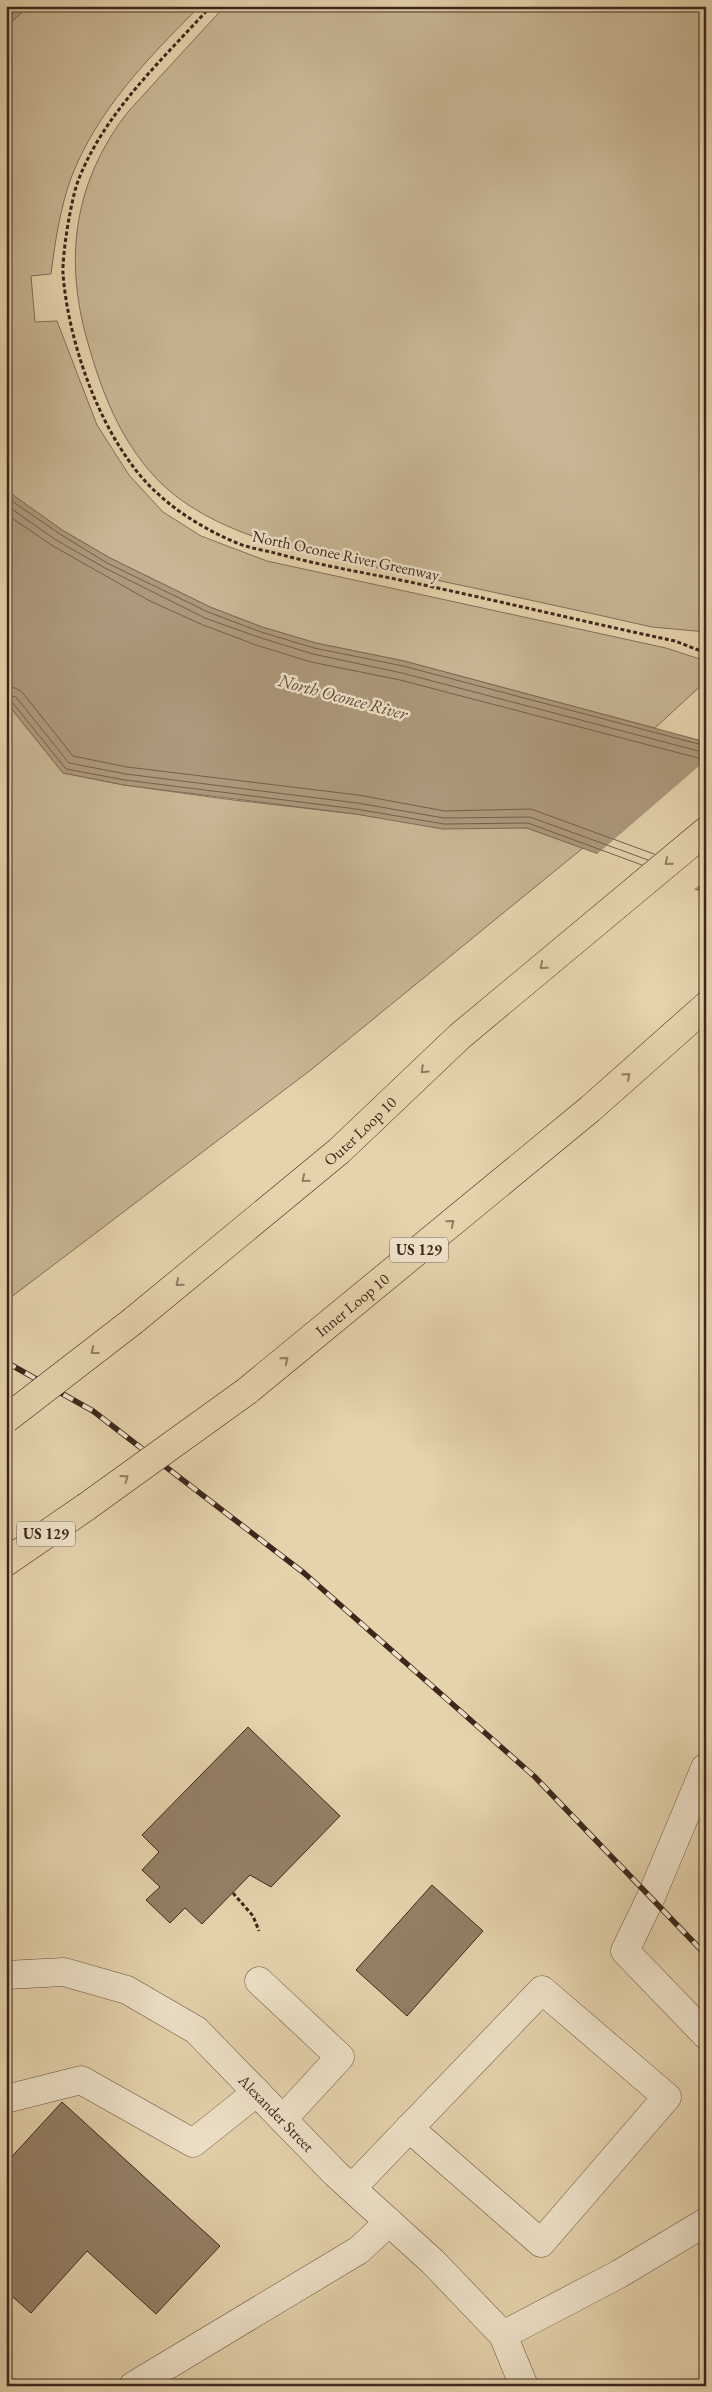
<svg xmlns="http://www.w3.org/2000/svg" width="712" height="2392" font-family="'EB Garamond',serif">
  <style>
    .green { fill: #c8b694; stroke: #826e58 }
    .water { fill: #ac987b; stroke: #806a55 }
    .pier { fill: #e5d3ac }
    .lines { fill: none; stroke-linecap: round; stroke-linejoin: round }
    .shore { stroke: #745f4c; stroke-width: 1 }
    .building { fill: #948067; stroke: #3d261c }
    .minor-casing { stroke: #675140; stroke-width: 29 }
    .highway-casing { stroke: #3d261c; stroke-width: 29 }
    .path { stroke: #3d261c; stroke-width: 3; stroke-dasharray: 4 2.5; stroke-linecap: butt }
    .minor { stroke: #eee2c9; stroke-width: 28 }
    .highway { stroke: #e5d3ac; stroke-width: 28 }
    .rail-casing { stroke: #3d261c; stroke-width: 5.5 }
    .rail { stroke: #eee2c9; stroke-width: 4; stroke-dasharray: 11; stroke-linecap: butt }
    .highway-bridge-casing { stroke: #3d261c; stroke-width: 29; stroke-linecap: butt }
    .highway-bridge { stroke: #e5d3ac; stroke-width: 28 }
    .oneway { stroke: #917c64 }
    .labels { text-anchor: middle; stroke-width: 5; stroke-linejoin: round; paint-order: stroke }
    .shield { fill: #eee2c9; stroke: #725e50; stroke-width: 1 }
    .shield-label { font-size: 15px; font-weight: bold; fill: #3d261c }
    .street-label { font-size: 16px; fill: #3d261c; stroke: #eee2c9 }
    .water-label { font-size: 18px; font-style: italic; fill: #5e4838; stroke: #eee2c9 }
  </style>
  <rect width="100%" height="100%" fill="#e5d3ac"/>
  <filter id="stains"><feTurbulence type="fractalNoise" baseFrequency=".004" numOctaves="4"/><feColorMatrix values="0 0 0 0 .2 0 0 0 0 .09 0 0 0 0 .02 0 0 0 .5 -.17"/></filter>
  <radialGradient id="worn" r=".72"><stop offset=".6" stop-color="#630" stop-opacity="0"/><stop offset="1" stop-color="#630" stop-opacity=".3"/></radialGradient>
  <path class="green" d="M29,6H200C149,57 97,110 71,178C60,209 55,242 51,274L31,276L35,322L57,321L97,425L129,475L163,512L201,536L267,561L666,648L706,661V681L655,728L404,661L316,643L262,627L210,607L110,558L62,530L6,490V27Z
    M225,6H706V632L652,627C577,610 502,594 427,578C344,560 226,545 163,485C125,449 104,399 90,350C64,266 71,189 124,117C134,104 146,93 156,81C179,56 202,31 225,6Z
    M6,702L63,773L124,785L225,799L355,814L527,828L583,848L312,1069L6,1301Z"/>
  <path class="water" d="M6,6H29L6,27Z
    M6,490L62,530L110,558L210,607L262,627L316,643L404,661L706,742V893L527,828L443,829L355,814L124,785L63,773L6,702Z"/>
  <path class="pier" d="M706,760V880L692,891L596,855Z"/>
  <g class="lines">
    <path class="shore" d="M6,497L60,534L107,563L208,612L261,632L314,648L403,666L706,746
      M6,505L56,540L105,568L205,618L258,637L313,654L402,673L706,753
      M6,514L53,546L150,601L203,625L256,645L311,662L400,680L706,760
      M6,686L15,688L22,692L73,756L127,767L358,795L445,811L531,809L654,854
      M6,694L16,697L69,763L126,774L357,803L444,818L530,817L648,860
      M6,700L12,702L66,769L125,780L356,809L444,824L528,823L642,865"/>
  </g>
  <path class="building" d="M248,1727L340,1816L271,1887L250,1875L202,1924L185,1908L170,1923L146,1900L160,1887L142,1870L159,1852L142,1835Z
    M432,1885L483,1931L407,2016L356,1970Z
    M62,2102L220,2246L156,2314L87,2251L31,2313L6,2291V2163Z"/>
  <g class="lines">
    <defs>
      <g id="minor">
        <path d="M705,1768L651,1897L625,1951L706,2035"/>
        <path id="s1" d="M6,1975L64,1972L127,1990L196,2030L336,2174L433,2262L503,2335L524,2386"/>
        <path d="M259,1981L340,2057L283,2119"/>
        <path d="M6,2099L81,2080L193,2143L257,2092"/>
        <path d="M352,2188L542,1990L667,2097L541,2243L409,2128"/>
        <path d="M503,2335L619,2274L706,2222"/>
        <path d="M133,2386L359,2250L389,2222"/>
      </g>
      <g id="highway">
        <path id="s2" d="M133,1321L339,1151L460,1036L706,831"/>
        <path id="s3" d="M247,1391L590,1109L706,1006"/>
        <path d="M6,1562L86,1507"/>
      </g>
    </defs>
    <use href="#minor" class="minor-casing"/>
    <use href="#highway" class="highway-casing"/>
    <path class="path" d="M211,6C162,60 104,113 78,181C71,200 62,254 63,274C68,337 94,414 132,465C157,500 198,527 237,543C249,548 263,550 275,553C318,565 361,572 405,581C495,600 585,622 675,641L706,653
      M233,1893L253,1916L259,1931"/>
    <use href="#minor" class="minor"/>
    <use href="#highway" class="highway"/>
    <defs>
      <path id="rail" d="M6,1362L93,1411L304,1573L535,1777L706,1955"/>
    </defs>
    <use href="#rail" class="rail-casing"/>
    <use href="#rail" class="rail"/>
    <defs>
      <path id="highway-bridge" d="M6,1419L133,1321
        M86,1507L247,1391"/>
    </defs>
    <use href="#highway-bridge" class="highway-bridge-casing"/>
    <use href="#highway-bridge" class="highway-bridge"/>
  </g>
  <defs><path id="oneway-chevron" d="M-2-3.5L2.5 0L-2 3.5" fill="none" stroke-width="1.6" stroke-linecap="round" stroke-linejoin="round" transform="scale(1.25)"/></defs>
  <g class="oneway">
    <use href="#oneway-chevron" transform="translate(668 862) rotate(140)"/>
    <use href="#oneway-chevron" transform="translate(543 966) rotate(140)"/>
    <use href="#oneway-chevron" transform="translate(424 1070) rotate(136)"/>
    <use href="#oneway-chevron" transform="translate(627 1076) rotate(-42)"/>
    <use href="#oneway-chevron" transform="translate(305 1179) rotate(140)"/>
    <use href="#oneway-chevron" transform="translate(451 1223) rotate(-39)"/>
    <use href="#oneway-chevron" transform="translate(179 1283) rotate(140)"/>
    <use href="#oneway-chevron" transform="translate(94 1351) rotate(142)"/>
    <use href="#oneway-chevron" transform="translate(285 1360) rotate(-39)"/>
    <use href="#oneway-chevron" transform="translate(125 1478) rotate(-36)"/>
  </g>
  <g class="labels">
    <g class="shield">
      <rect x="390" y="1237.5" width="58" height="25" rx="4"/>
      <rect x="17" y="1521.5" width="58" height="25" rx="4"/>
    </g>
    <g class="shield-label">
      <text x="419" y="1255">US 129</text>
      <text x="46" y="1539">US 129</text>
    </g>
    <g class="street-label">
      <text transform="translate(346 555) rotate(12)" y="6">North Oconee River Greenway</text>
      <text dy="6" stroke="none"><textPath href="#s2" startOffset="296">Outer Loop 10</textPath></text>
      <text dy="6" stroke="none"><textPath href="#s3" startOffset="136">Inner Loop 10</textPath></text>
      <text dy="6" stroke="none"><textPath href="#s1" startOffset="319">Alexander Street</textPath></text>
    </g>
    <g class="water-label">
      <text transform="translate(343 697) rotate(15)" y="6">North Oconee River</text>
    </g>
  </g>
  <rect width="712" height="2392" fill="none" stroke="#e5d3ac" stroke-width="25"/>
  <rect x="8" y="8" width="697" height="2377" fill="none" stroke="#3d261c" stroke-width="2.5"/>
  <rect x="12" y="12" width="687" height="2367" fill="none" stroke="#3d261c"/>
  <rect width="100%" height="100%" filter="url(#stains)"/>
  <rect width="100%" height="100%" fill="url(#worn)"/>
</svg>
